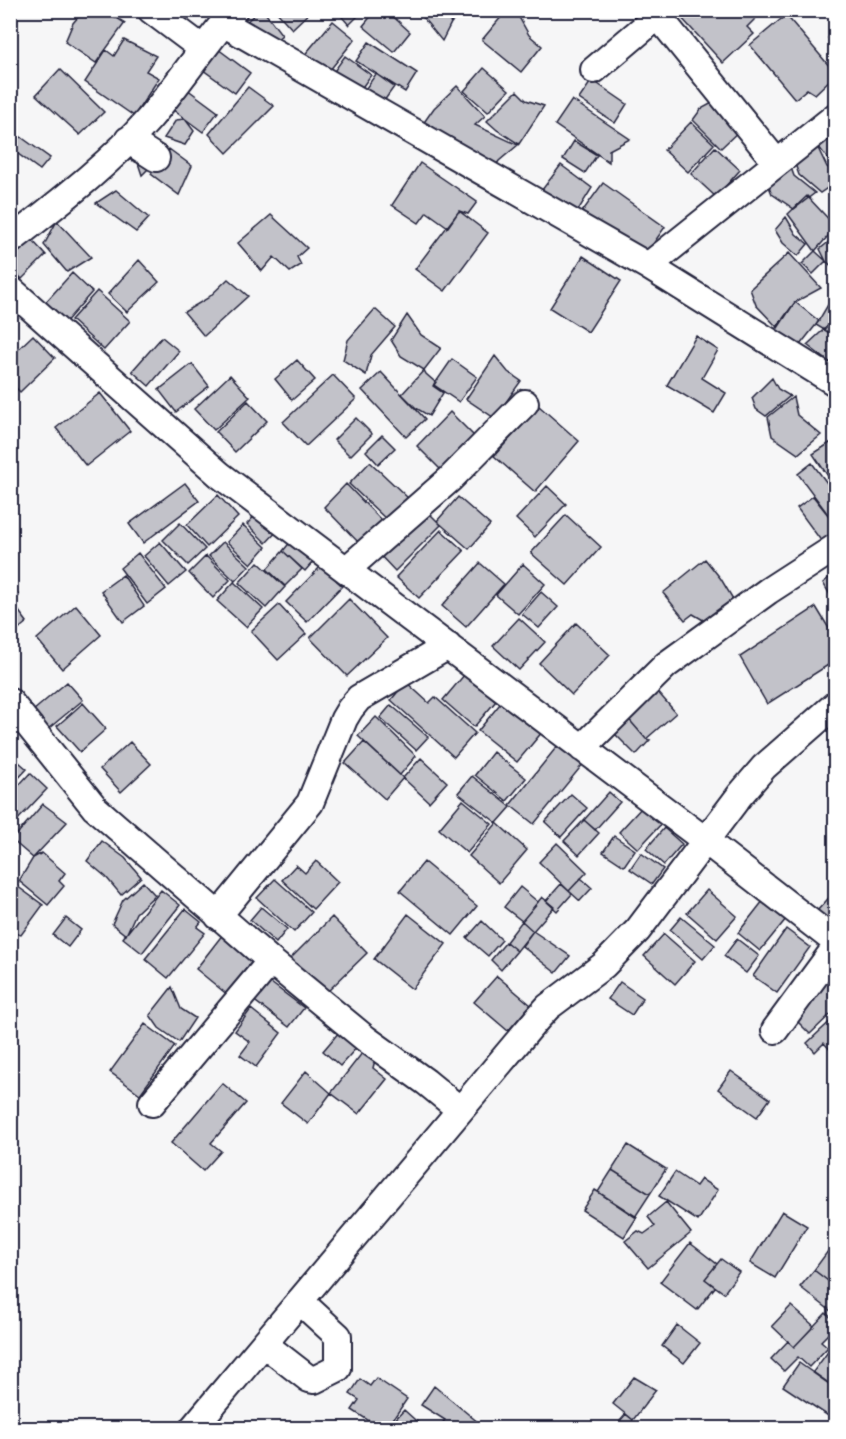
<svg xmlns="http://www.w3.org/2000/svg" width="846" height="1439" font-family="'Indie Flower',sans-serif">
  <style>
    .building { fill: #c2c2c9; stroke: #22223b; stroke-width: 1.5 }
    .lines { fill: none; stroke-linecap: round; stroke-linejoin: round }
    .minor-casing { stroke: #22223b; stroke-width: 30 }
    .minor { stroke: #fff; stroke-width: 26 }
  </style>
  <rect width="100%" height="100%" fill="#f6f6f7"/>
  <filter id="ink" filterUnits="userSpaceOnUse"><feTurbulence type="fractalNoise" baseFrequency=".0167" numOctaves="2"/><feDisplacementMap in="SourceGraphic" scale="12" xChannelSelector="R" yChannelSelector="G"/><feConvolveMatrix kernelMatrix="1 2 1 2 8 2 1 2 1" color-interpolation-filters="sRGB"/></filter>
  <g filter="url(#ink)">
    <path class="building" d="M84,10H104L125,23L96,63L65,42L73,23Z
      M260,10H263L282,35L267,47L247,21Z
      M275,10H312L292,29Z
      M336,10H364L349,25Z
      M376,10H386L410,32L394,52L363,26Z
      M423,10H441L451,23L442,41L419,13Z
      M441,10H455L459,16L451,23Z
      M507,10H515L529,35L542,46L521,72L482,40Z
      M684,10H755L759,15L747,27L754,34L723,63L679,15Z
      M786,15L836,74L815,94L807,89L795,99L750,45Z
      M333,21L355,39L325,76L302,58Z
      M836,31V47L828,38Z
      M124,40L156,56L146,71L159,78L134,116L85,82L106,50L114,56Z
      M369,42L417,73L405,92L356,61Z
      M214,46L250,73L235,93L199,67Z
      M345,56L371,75L358,93L332,74Z
      M484,68L509,90L488,112L464,91Z
      M60,69L104,112L80,135L36,95Z
      M376,74L394,87L379,108L361,95Z
      M592,80L627,104L615,123L579,99Z
      M457,86L485,116L475,125L518,145L499,161L490,174L420,128L434,108Z
      M248,87L274,106L227,153L209,134Z
      M187,89L218,112L203,132L172,109Z
      M517,91L526,100L544,106L519,144L497,130L487,121Z
      M572,100L630,139L609,150V162L555,125Z
      M716,101L741,129L721,148L693,120L701,109Z
      M185,119L194,131L185,145L164,138L176,120Z
      M691,122L714,144L688,172L664,150Z
      M836,125V166L827,158L814,140Z
      M14,132L50,158L40,170L10,148V134Z
      M574,141L597,155L585,173L563,159Z
      M816,144L827,167L836,173V182L820,193L799,175L794,161Z
      M715,147L740,170L716,197L691,174Z
      M169,149L192,166L179,195L151,174Z
      M133,152L153,164L142,175L138,163L131,160H126Z
      M789,162L794,176L815,193L794,209L772,194L766,179Z
      M420,163L477,202L468,214L459,211L448,227L427,212L419,223L392,205Z
      M561,165L592,188L572,220L538,195Z
      M603,183L665,227L641,261L579,216Z
      M116,190L149,218L136,232L96,203Z
      M807,196L836,227L815,251L788,214Z
      M459,211L488,233L445,291L415,269Z
      M271,215L307,248L297,257L301,265L290,272L274,257L262,271L238,243Z
      M786,217L796,234L808,244L798,256L783,243L775,230Z
      M57,221L91,257L67,272L44,245Z
      M836,236V270L826,261L820,249Z
      M32,240L46,255L22,279L10,267V257Z
      M815,251L826,261L813,274L802,264Z
      M789,253L821,288L795,302L778,328L756,305L750,289Z
      M583,256L621,281L588,332L550,308Z
      M139,260L159,282L127,312L108,294Z
      M72,273L92,292L64,324L43,305Z
      M228,279L248,296L204,336L184,312L208,298Z
      M97,291L130,321L104,350L71,320Z
      M795,302L819,321L796,350L773,332Z
      M829,303L836,307V337L816,325Z
      M375,309L395,327L371,355L366,375L343,360L348,340Z
      M407,315L421,335L441,348L424,370L401,356L391,340Z
      M833,321L836,322V367L807,345Z
      M33,335L55,358L20,392L10,382V357Z
      M696,336L718,350L702,378L726,393L714,413L667,385Z
      M162,337L179,351L149,386L132,371Z
      M495,356L508,372L521,381L498,413L496,419L466,399Z
      M452,359L477,377L459,402L434,385Z
      M297,360L315,380L292,400L275,379Z
      M192,364L209,386L176,412L159,390Z
      M424,370L426,374L435,382L433,386L443,393L429,416L416,408L402,394Z
      M381,372L425,419L406,437L362,390Z
      M230,375L250,397L214,430L194,409Z
      M333,375L356,399L306,446L283,422Z
      M772,378L778,389L790,396L766,416L756,409L752,398Z
      M100,393L130,431L86,466L56,428Z
      M793,397L797,415L821,435L798,454L772,436L768,417Z
      M248,401L267,421L235,452L216,432Z
      M539,406L579,441L535,492L494,456Z
      M450,412L479,441L445,474L417,446Z
      M356,418L372,434L350,456L334,440Z
      M382,435L395,448L378,464L366,451Z
      M836,439V488L813,454Z
      M370,462L408,498L387,520L349,484Z
      M812,463L836,495V525L798,474Z
      M185,483L199,501L143,543L129,524Z
      M346,484L382,521L360,544L324,507Z
      M547,486L566,504L535,537L516,519Z
      M218,495L238,517L207,547L187,525Z
      M813,496L836,525V531L822,542L797,508Z
      M458,497L490,525L469,549L437,521Z
      M423,507L441,525L395,571L377,552Z
      M262,508L281,527L266,543L247,524Z
      M566,515L601,547L567,585L531,553Z
      M180,523L205,549L188,565L163,540Z
      M243,525L266,547L251,564L227,542Z
      M441,530L464,551L419,598L396,577Z
      M296,535L319,555L305,571L283,551Z
      M160,542L186,572L169,586L144,556Z
      M223,542L249,566L235,581L209,556Z
      M283,551L302,569L285,586L267,569Z
      M138,553L166,589L147,604L120,568Z
      M206,556L230,580L213,598L189,573Z
      M705,559L721,579L733,599L705,621L693,614L685,620L663,593Z
      M258,562L285,587L266,608L239,583Z
      M480,563L504,584L466,627L442,606Z
      M523,564L545,584L518,614L496,595Z
      M322,565L342,586L307,622L286,602Z
      M836,572V605L823,583Z
      M123,575L144,606L123,622L101,591Z
      M10,582L19,596L10,601Z
      M234,582L263,609L246,627L217,601Z
      M541,592L558,607L539,628L522,614Z
      M349,599L387,638L347,676L310,638Z
      M76,605L101,635L62,669L37,639Z
      M279,605L306,634L278,660L251,631Z
      M816,607L836,640V660L767,704L740,657Z
      M18,610L27,622L10,636V615Z
      M519,618L545,642L519,670L493,646Z
      M576,623L610,655L572,695L539,663Z
      M465,674L496,701L474,727L443,700Z
      M67,682L83,700L48,729L33,711Z
      M406,682L429,703L435,697L475,733L454,757L391,700Z
      M656,690L676,713L646,739L626,716Z
      M504,699L543,731L517,762L478,731Z
      M83,703L106,729L80,752L57,726Z
      M391,705L428,737L416,750L380,718Z
      M626,716L646,739L650,740L636,755L611,730Z
      M376,717L416,756L400,775L358,736Z
      M130,742L151,764L121,792L100,769Z
      M364,742L403,778L385,799L345,763Z
      M559,744L584,763L534,824L510,805Z
      M493,752L526,778L507,801L475,775Z
      M12,756L27,769L10,787V758Z
      M421,758L447,782L429,802L403,778Z
      M30,773L47,789L11,827L10,795Z
      M472,776L511,807L497,823L458,793Z
      M609,792L620,802L595,830L584,820Z
      M571,794L587,808L561,837L545,822Z
      M463,800L492,824L467,853L439,829Z
      M43,804L67,822L33,858L12,840Z
      M643,806L662,823L638,849L619,832Z
      M584,820L599,833L579,855L564,841Z
      M497,823L527,850L499,883L469,856Z
      M664,828L682,844L664,865L646,849Z
      M614,836L635,850L624,866L603,852Z
      M102,841L125,858L141,877L121,895L106,877L87,861Z
      M557,843L587,872L569,891L539,862Z
      M42,853L65,873L59,881L64,886L48,905L19,881L33,858Z
      M641,853L663,869L652,884L630,869Z
      M316,861L338,882L313,909L282,880L296,865L305,873Z
      M424,862L477,906L453,935L400,891Z
      M581,878L592,888L580,901L569,891Z
      M275,879L312,912L294,932L257,898Z
      M10,881L43,905L21,935L10,932Z
      M143,882L155,895L136,913L126,935L112,924L123,900Z
      M561,884L572,894L557,911L546,901Z
      M520,887L538,902L522,921L504,907Z
      M161,890L180,905L142,953L123,938Z
      M707,890L737,916L717,939L687,913Z
      M836,890V929L817,911Z
      M542,897L554,907L533,931L522,921Z
      M763,901L786,919L760,951L738,933Z
      M261,907L287,929L276,943L250,920Z
      M185,909L201,922L197,927L205,933L168,978L145,959Z
      M408,914L446,944L412,989L374,959Z
      M332,917L367,953L325,994L291,958Z
      M681,917L715,945L703,959L670,930Z
      M66,918L81,930L68,947L53,935Z
      M482,921L502,940L488,956L467,938Z
      M522,921L533,931L517,951L506,942Z
      M786,929L810,947L777,993L753,976Z
      M533,931L570,956L556,973L522,946Z
      M223,934L257,961L229,996L196,969Z
      M664,934L695,961L675,984L644,956Z
      M737,939L759,956L746,973L724,956Z
      M506,942L517,951L501,970L491,960Z
      M832,972L836,975V1009L810,1034L790,1014Z
      M497,976L531,1005L508,1031L474,1002Z
      M267,980L304,1008L289,1027L252,999Z
      M620,982L643,998L632,1015L608,999Z
      M172,987L181,1009L195,1018L179,1042L159,1028L150,1015Z
      M251,1009L281,1033L256,1067L240,1055L250,1042L235,1031Z
      M836,1016V1056L824,1043L815,1052L807,1043Z
      M145,1024L175,1046L140,1094L110,1072Z
      M340,1031L358,1046L340,1066L323,1051Z
      M366,1048L376,1056L373,1068L387,1079L359,1114L331,1093Z
      M306,1071L331,1093L308,1124L281,1103Z
      M731,1071L770,1099L757,1117L718,1089Z
      M222,1083L246,1103L211,1143L221,1151L203,1171L171,1143Z
      M628,1145L666,1169L650,1194L612,1170Z
      M612,1170L650,1194L635,1217L598,1192Z
      M675,1172L696,1186L701,1179L718,1190L698,1221L659,1196Z
      M595,1190L637,1217L624,1237L582,1210Z
      M666,1202L691,1233L648,1268L625,1241L638,1231L644,1234L655,1226L648,1217Z
      M782,1211L807,1226L775,1278L750,1263Z
      M836,1241V1258L828,1251Z
      M690,1243L717,1264L705,1279L715,1287L697,1310L660,1282Z
      M828,1251L836,1258V1287L814,1270Z
      M721,1259L739,1272L724,1293L705,1279Z
      M814,1270L836,1287V1315L800,1287Z
      M791,1306L814,1326L794,1347L772,1326Z
      M826,1313L836,1322V1326L821,1341L828,1347L809,1367L798,1357L784,1371L771,1359L788,1341L794,1347Z
      M677,1325L700,1343L684,1363L662,1346Z
      M830,1349L836,1353V1388L813,1372Z
      M799,1363L836,1389V1421L783,1386Z
      M634,1377L656,1390L633,1420L613,1404Z
      M376,1378L407,1399L387,1428H380L352,1410L359,1400L350,1394L360,1379L370,1386Z
      M434,1386L479,1423L474,1428H438L445,1420L421,1405Z
      M404,1410L424,1428H399L392,1423Z
      M626,1414L633,1420L629,1427L620,1421Z"/>
    <g class="lines">
      <defs>
        <path id="minor" d="M151,10L203,49
          M223,23L648,266L836,383
          M594,70L653,20L663,22L777,163
          M128,140L156,158
          M10,241C57,204 110,164 149,119C178,84 204,46 234,10
          M648,266L836,116
          M10,289L220,475L706,841L836,942
          M346,570L450,479L525,403
          M10,702L95,808L271,961L366,1039L426,1082L459,1109
          M582,748L666,665L768,591L836,547
          M218,916L310,803L344,719L350,709L359,698L448,646
          M775,1030L836,947
          M152,1103L271,961
          M300,1301L338,1336V1368
          M264,1344L309,1379L314,1380L338,1368
          M193,1428L537,1019L548,1007L604,965L638,930L740,795L764,767L836,704"/>
      </defs>
      <use href="#minor" class="minor-casing"/>
      <use href="#minor" class="minor"/>
    </g>
  </g>
  <rect width="846" height="1439" fill="none" stroke="#fff" stroke-width="36"/>
  <rect x="18" y="18" width="810" height="1403" fill="none" stroke="#22223b" stroke-width="2" filter="url(#ink)"/>
</svg>
